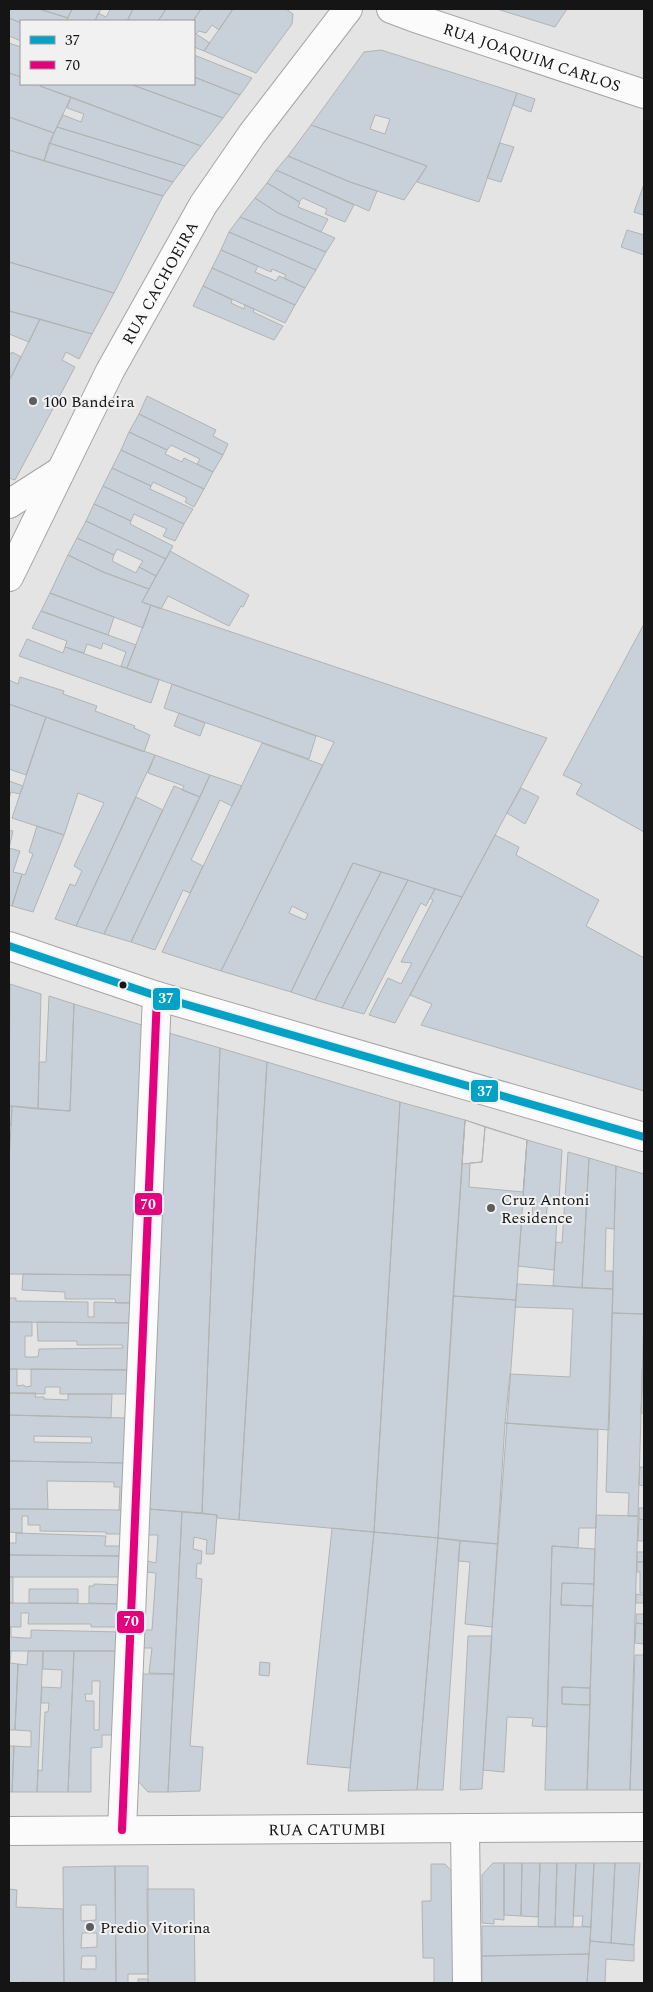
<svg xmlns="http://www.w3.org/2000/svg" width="653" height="1992" font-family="Spectral,serif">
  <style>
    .building { fill: #c8d1d9; stroke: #b2b3b3; fill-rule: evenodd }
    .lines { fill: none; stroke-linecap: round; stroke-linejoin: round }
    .minor-casing { stroke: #a5a5a5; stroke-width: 30 }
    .tertiary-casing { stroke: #a5a5a5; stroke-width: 30 }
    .secondary-casing { stroke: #a5a5a5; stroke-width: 30 }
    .minor { stroke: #fbfbfb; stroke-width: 28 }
    .tertiary { stroke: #fbfbfb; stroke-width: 28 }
    .secondary { stroke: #fbfbfb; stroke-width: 28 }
    .bus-1-casing { stroke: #f1f1f2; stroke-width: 11 }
    .bus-2-casing { stroke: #f1f1f2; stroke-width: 11 }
    .bus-1 { stroke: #01a2c5; stroke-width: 8 }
    .bus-2 { stroke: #e5007d; stroke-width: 8 }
    .poi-dot { fill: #5d5d5e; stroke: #f1f1f2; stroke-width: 2 }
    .bus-dot { fill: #151516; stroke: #f1f1f2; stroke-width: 2 }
    .labels { text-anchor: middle; stroke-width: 4; stroke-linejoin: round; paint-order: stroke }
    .street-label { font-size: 16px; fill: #151516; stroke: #f1f1f2 }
    .poi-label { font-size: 16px; fill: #151516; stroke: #f1f1f2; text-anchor: start }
    .line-badge { stroke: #f1f1f2; stroke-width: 2 }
    .badge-label { font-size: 14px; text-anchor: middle; font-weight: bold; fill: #fff }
  </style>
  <rect width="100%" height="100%" fill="#e4e4e4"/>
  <path class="building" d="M9,9H39L68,18L66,21L21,23L9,18Z
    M39,9H72L68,18Z
    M72,9H101L95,21H66Z
    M107,9H133L127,21H95L98,13L106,17L110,10Z
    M133,9H166L158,21H132L128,19Z
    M166,9H201L193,21H158Z
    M201,9H233L219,30L212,25L206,33L199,31L196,34L210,43L204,51L194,47L193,21Z
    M233,9H286L293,14L292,24L256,73L204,51Z
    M497,9H567L555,27Z
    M9,18L21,23V41L9,36Z
    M9,43L21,47V77L9,73Z
    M381,50L517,93L479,202L417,182L427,166L311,125L364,52ZM375,115L390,119L385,134L370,129Z
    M194,55L252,78L240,95L194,77Z
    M9,73L21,77V84H41L40,86L71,97L54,133L9,117Z
    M194,77L240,95L223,118L130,84H194Z
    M41,84H130L223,118L201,146L40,86Z
    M517,93L535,99L531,112L513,105Z
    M71,97L201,146L185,166L57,127L63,115L81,122L84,114L67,108Z
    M9,117L54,133L44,161L9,150Z
    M311,125L379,149L427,166L404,200L350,182L288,156Z
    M57,127L185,166L173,182L49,143Z
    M49,143L173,182L163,196L44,161Z
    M500,143L514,147L501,182L487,178Z
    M9,150L163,196L114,293L9,262Z
    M288,156L350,182L377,191L369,211L276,170Z
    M276,170L354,205L345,222L325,214L327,209L303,198L299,202L267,183Z
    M267,183L300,202L298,207L328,219L321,232L278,213L255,198Z
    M644,184V211L643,215L634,212Z
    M255,198L278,213L335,238L326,252L240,217Z
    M240,217L326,252L316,270L229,232Z
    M627,230L644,235V255L621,247Z
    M229,232L316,270L305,288L284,278L286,275L272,269L271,272L221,250Z
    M221,250L258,266L255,272L276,281L279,276L305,288L295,305L212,268Z
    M9,262L114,293L92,334L9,311Z
    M212,268L295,305L285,323L245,305L203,286Z
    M203,286L232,300L231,303L244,309L245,305L254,309L253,312L283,326L274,340L193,306Z
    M9,311L40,319L29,342L9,334Z
    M40,319L92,334L79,359L66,352L62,360L75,367L15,480L9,478V381Z
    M12,352L21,357L10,379L9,353L11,354Z
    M147,396L216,430L213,436L228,444L223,455L139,414Z
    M139,414L223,455L213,472L197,464L200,459L171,445L167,450L129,432Z
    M129,432L167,450L165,454L182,462L184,458L213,472L204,489L121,450Z
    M121,450L204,489L194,507L185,502L187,498L153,482L151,486L112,468Z
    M112,468L151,486L150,489L193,509L184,524L103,486Z
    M103,486L184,524L175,541L163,536L167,529L134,514L131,521L94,504Z
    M94,504L131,521L130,524L173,546L166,559L86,521Z
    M86,521L166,559L156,576L139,567L143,561L117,549L114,555L77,538Z
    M77,538L114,555L112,561L136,573L139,567L156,576L149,589L103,572L68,555Z
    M170,551L249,595L243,607L241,606L229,626L168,596L161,609L142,602Z
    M68,555L103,572L149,589L142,602L151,605L143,628L50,593Z
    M50,593L114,617L108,635L41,611Z
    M151,605L547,738L462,897L353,863L291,992L221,971L334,742L127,668ZM292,906L308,914L305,920L289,913Z
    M41,611L136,645L127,668L121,666L126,652L103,643L101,649L87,644L84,653L65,647L67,641L32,628Z
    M644,624V832L576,794L582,784L563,775Z
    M27,639L63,653L65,647L159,680L151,703L19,656Z
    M20,677L64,691L63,694L97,706L95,711L135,726L134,728L150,735L144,752L9,704V680L18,684Z
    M172,684L316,736L309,759L164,708Z
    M9,704L46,717L26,775L9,769Z
    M179,713L205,723L200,736L174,726Z
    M46,717L155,755L76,926L55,919L70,884L75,886L82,871L74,866L104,803L78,793L64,835L12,818Z
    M262,743L323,765L221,971L162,952Z
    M155,755L210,775L200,797L182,790L184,786L148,773Z
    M210,775L242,786L232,806L220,800L191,860L203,866L190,893L183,890L155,950L131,942Z
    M9,781L23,786L20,794L11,792L9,799Z
    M174,786L200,797L131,942L104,934Z
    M521,788L539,797L525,824L507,813Z
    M136,797L163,810L104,934L76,926Z
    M37,826L64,835L33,912L12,906L22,874L25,875L33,854L29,852Z
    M9,830L13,831L9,848L20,851L13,872L22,874L12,906L9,905Z
    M495,835L519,847L516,855L599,900L586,926L644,958V1091L421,1025L432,1004L410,995Z
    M353,863L381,872L315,1000L291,992Z
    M381,872L408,880L342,1008L315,1000Z
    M408,880L435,889L426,906L421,903L364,1014L342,1008Z
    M435,889L462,897L395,1023L369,1015L388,978L401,984L412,963L401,962L433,900L430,898Z
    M10,984L41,994L38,1109L9,1106Z
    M49,996L74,1004L70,1111L38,1109L39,1062H46Z
    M74,1004L145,1026L134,1275L9,1274V1164L12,1106L70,1111Z
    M169,1033L220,1048L202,1513L149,1509Z
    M220,1048L267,1062L239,1520L217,1518V1515L202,1513Z
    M267,1062L400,1102L374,1532L239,1520Z
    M400,1102L465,1120L438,1538L374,1532Z
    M9,1106H12L11,1126L9,1125Z
    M465,1120L527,1140L516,1300L453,1296Z
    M465,1120L485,1127L482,1162L462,1164Z
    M485,1127L527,1140L523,1192L469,1187L470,1163L482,1162Z
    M527,1140L562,1150L559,1201L548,1200L546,1218L557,1219L554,1270L518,1266L522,1218H532L533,1200L523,1198Z
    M568,1152L589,1158L582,1288L553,1286L556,1242L562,1243Z
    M589,1158L616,1166L614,1229L606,1228L605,1271H613V1289L582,1288Z
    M616,1166L644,1174V1314L612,1313Z
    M23,1274L134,1275L132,1303H116L115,1299H65V1292L22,1290Z
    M517,1284L613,1289L609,1430L505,1423L510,1374L570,1377L573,1309L515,1307Z
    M453,1296L516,1300L498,1544L438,1538Z
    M9,1298H16V1301L88,1302V1317H94V1302L132,1303V1323L9,1322Z
    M612,1313L644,1314L638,1516H628L629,1493L606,1492Z
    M9,1322H32V1336H25V1357H38L39,1349L123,1348L122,1345H77V1341H38L37,1322L132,1323L130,1370L9,1369Z
    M9,1369H17V1386L24,1385L25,1387L31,1386V1369L130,1370L129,1394H60V1387H45V1394L9,1393Z
    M642,1369H644V1390H642Z
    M642,1390H644V1413H641Z
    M9,1393H36L35,1397H44V1399L68,1400V1394H112L111,1418L9,1415Z
    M9,1415L128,1418L127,1463L9,1461ZM34,1436L91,1437L92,1443L34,1442Z
    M505,1423L598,1430L596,1528H579L578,1548L552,1546L547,1727L532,1726L533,1718L507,1717L504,1772L483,1770Z
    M9,1461L127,1463L125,1510H119L120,1487H114V1482L47,1481L48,1509H9Z
    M640,1467H644V1486L639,1485Z
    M639,1508H644V1520L639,1519Z
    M9,1509L125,1510L124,1534H106V1532L40,1531V1525H28V1516H22V1533L9,1532Z
    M149,1509L182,1512L174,1674L149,1673L152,1648H143L144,1630H152L156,1573L146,1572L147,1561L156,1563L158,1535H148Z
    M182,1512L217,1515L214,1554H206L207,1540L194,1537L193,1549L202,1551L201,1564L197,1563L196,1578L202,1579L190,1746L203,1747L200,1791L168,1792Z
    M596,1515L638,1516L630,1790H587Z
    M639,1519L644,1520V1541H638Z
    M332,1528L374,1532L350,1768L307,1764Z
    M374,1532L438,1538L417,1790L348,1791Z
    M16,1533L106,1536L105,1546H124L123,1556L9,1555V1543H16Z
    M438,1538L460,1541L443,1790H417Z
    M460,1541L498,1544L492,1627L465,1624L470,1562L458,1561Z
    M552,1546L595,1549L594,1584L562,1583L561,1605L593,1606L590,1688L562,1687V1704L590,1705L587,1790H545Z
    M637,1552H644V1562H637Z
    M9,1555L123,1556V1577H9Z
    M637,1562H644V1593H640V1572H637Z
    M9,1577H13V1603H9Z
    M562,1583L594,1584L593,1606L561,1605Z
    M94,1584L123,1585L122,1604L89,1603V1586H94Z
    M29,1589H78V1603H29Z
    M636,1594L644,1595V1603H636Z
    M9,1603L122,1604L121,1627H91V1624H28L29,1613H21V1627H9Z
    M636,1614H644V1624L636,1623Z
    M636,1623L644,1624V1644L635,1643Z
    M9,1627H11V1637L25,1638H31V1630L120,1632L119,1651H9Z
    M468,1636H492L482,1789L460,1790Z
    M9,1651H11L10,1663L18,1664L15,1730H9Z
    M28,1651H43L37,1792H12L14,1746L31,1747V1731L15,1730L18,1664L27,1665Z
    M43,1651H74L68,1792H37L38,1770L42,1771L45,1712H48L49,1703H41L42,1687L61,1688L62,1670L43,1669Z
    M74,1651H119L115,1735H102V1747L91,1748V1792H68ZM92,1681H100L99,1730H94V1701H86L85,1694H92Z
    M635,1655H644V1790H630Z
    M260,1662L270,1663L269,1676L259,1675Z
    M142,1674H174L168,1792H148L137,1780Z
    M562,1687L590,1688V1705L562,1704Z
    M9,1746H14L12,1792H9Z
    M493,1863H504V1920L494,1919V1924L482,1923V1875Z
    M504,1863H522L521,1916L504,1915Z
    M522,1863H540L538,1917L521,1916Z
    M540,1863H557L555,1927H538Z
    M557,1863H576L573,1927H555Z
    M576,1863H594L591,1927L582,1926L583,1916H573Z
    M594,1863H615L611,1943L590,1941Z
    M615,1863H640L634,1945L611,1943Z
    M431,1864H445L455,1875L454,1983H434V1958H423L422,1901H431Z
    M115,1866L116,1983H64L63,1867ZM81,1905H96V1920L81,1921ZM82,1933H97V1947L81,1948ZM82,1956H96V1969H81Z
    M115,1866H148V1974H128V1983H116Z
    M9,1889L17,1890L16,1907L63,1909L64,1983L21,1982V1983H9Z
    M147,1889H194L195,1983H148Z
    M482,1926L591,1927L589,1954L482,1956Z
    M590,1941L634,1945V1961L606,1959L605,1983H587Z
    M589,1954L587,1983H482V1956Z
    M138,1979H148V1983H138Z"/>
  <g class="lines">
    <defs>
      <path id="minor" d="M465,1828L467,1983
        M122,1830L157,996"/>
      <g id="tertiary">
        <path id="s1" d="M391,9L415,18L644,94"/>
        <path d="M9,504L59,472"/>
        <path id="s2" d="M9,577L110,371L203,205L252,134L348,9"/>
      </g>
      <g id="secondary">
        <path d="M9,946L157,996L644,1137"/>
        <path id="s3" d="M9,1831L644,1827"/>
      </g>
    </defs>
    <use href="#minor" class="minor-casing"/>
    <use href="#tertiary" class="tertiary-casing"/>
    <use href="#secondary" class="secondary-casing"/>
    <use href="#minor" class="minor"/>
    <use href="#tertiary" class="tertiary"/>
    <use href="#secondary" class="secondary"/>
    <defs>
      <path id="bus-1" d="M9,946L157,996L644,1137"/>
      <path id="bus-2" d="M122,1830L157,996"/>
    </defs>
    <use href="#bus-1" class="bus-1-casing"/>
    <use href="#bus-2" class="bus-2-casing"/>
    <use href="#bus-1" class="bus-1"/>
    <use href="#bus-2" class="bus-2"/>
  </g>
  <g class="poi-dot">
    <circle cx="33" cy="401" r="5"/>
    <circle cx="491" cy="1208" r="5"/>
    <circle cx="90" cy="1927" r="5"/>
  </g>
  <circle class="bus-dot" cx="123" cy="985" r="4.5"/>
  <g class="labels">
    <g class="street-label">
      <text dy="6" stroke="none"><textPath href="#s1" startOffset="149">RUA JOAQUIM CARLOS</textPath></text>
      <text dy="6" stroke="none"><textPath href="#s2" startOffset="331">RUA CACHOEIRA</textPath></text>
      <text dy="6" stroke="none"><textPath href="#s3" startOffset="318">RUA CATUMBI</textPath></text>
    </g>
    <g class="poi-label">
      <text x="43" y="407">100 Bandeira</text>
      <text x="501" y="1205">Cruz Antoni<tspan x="501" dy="18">Residence</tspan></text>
      <text x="100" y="1933">Predio Vitorina</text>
    </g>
  </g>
  <g class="line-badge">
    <rect x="152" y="987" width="29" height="24" rx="5" fill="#01a2c5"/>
    <rect x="470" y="1079" width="29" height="24" rx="5" fill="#01a2c5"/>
    <rect x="134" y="1192" width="29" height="24" rx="5" fill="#e5007d"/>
    <rect x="116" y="1610" width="29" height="24" rx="5" fill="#e5007d"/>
  </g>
  <g class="badge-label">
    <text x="166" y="1003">37</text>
    <text x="485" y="1096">37</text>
    <text x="148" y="1209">70</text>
    <text x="131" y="1626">70</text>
  </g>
  <rect width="653" height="1992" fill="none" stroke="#151516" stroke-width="20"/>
  <rect x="20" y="20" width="175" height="65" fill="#f1f1f2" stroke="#99999a"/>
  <rect x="30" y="36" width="25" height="8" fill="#01a2c5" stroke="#99999a"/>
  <text x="65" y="45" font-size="15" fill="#151516">37</text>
  <rect x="30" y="61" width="25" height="8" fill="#e5007d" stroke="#99999a"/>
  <text x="65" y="70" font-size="15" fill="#151516">70</text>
</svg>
